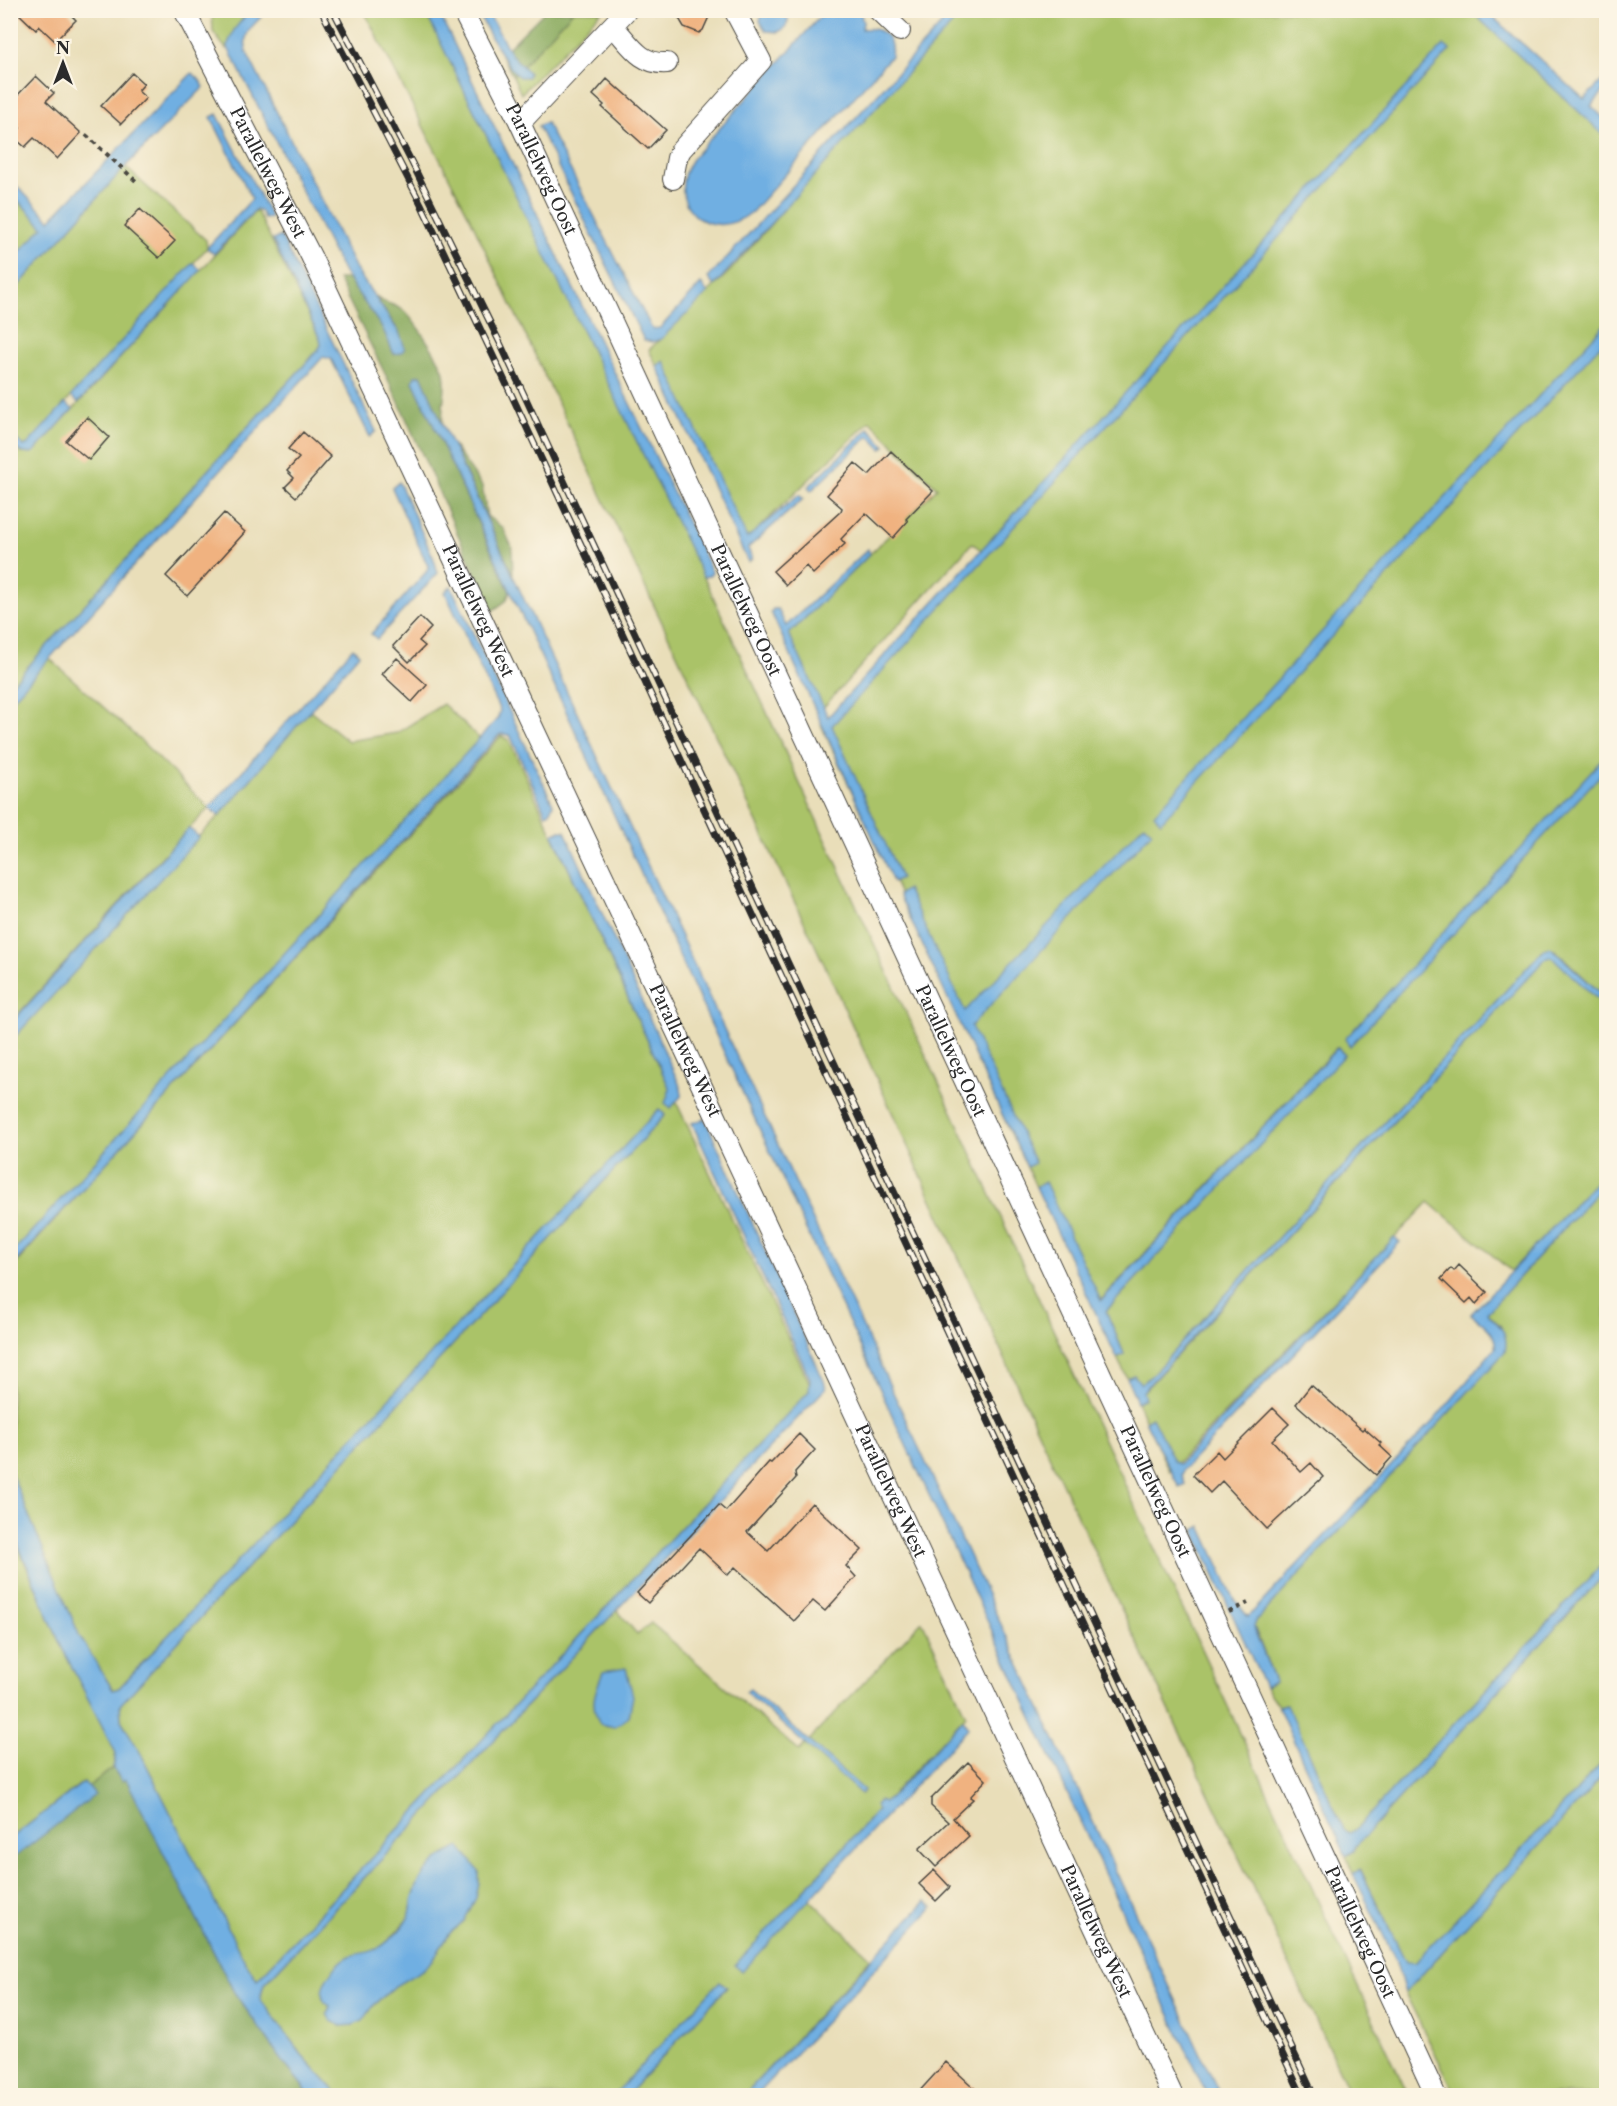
<svg xmlns="http://www.w3.org/2000/svg" width="1617" height="2106" font-family="'Libre Caslon Text',serif">
  <style>
    .green { fill: #aac368; stroke: #6a774a; stroke-width: 1.5; fill-rule: evenodd }
    .forest { fill: #87a95c; stroke: #596a44; stroke-width: 1.5 }
    .water { fill: #6fafe2; stroke: #4d6d86; stroke-width: 1.5 }
    .building { fill: #f0b280 }
    .lines { fill: none; stroke-linecap: round; stroke-linejoin: round }
    .minor-casing { stroke: #484640; stroke-width: 22 }
    .path { stroke: #484640; stroke-width: 4; stroke-dasharray: 4.5 4.5; stroke-linecap: butt }
    .minor { stroke: #fff; stroke-width: 20 }
    .rail-casing { stroke: #2b2b2b; stroke-width: 7 }
    .rail { stroke: #fcf5e5; stroke-width: 4.5; stroke-dasharray: 14; stroke-linecap: butt }
    .labels { text-anchor: middle; stroke-width: 4.5; stroke-linejoin: round; paint-order: stroke }
    .street-label { font-size: 18px; fill: #2b2b2b; stroke: #fcf5e5 }
  </style>
  <rect width="100%" height="100%" fill="#fcf5e5"/>
  <filter id="ink" filterUnits="userSpaceOnUse"><feTurbulence type="fractalNoise" baseFrequency=".0167" numOctaves="2"/><feDisplacementMap in="SourceGraphic" scale="12" xChannelSelector="R" yChannelSelector="G"/><feConvolveMatrix kernelMatrix="1 2 1 2 8 2 1 2 1" color-interpolation-filters="sRGB"/></filter>
  <filter id="wash" filterUnits="userSpaceOnUse"><feTurbulence type="fractalNoise" baseFrequency=".008" numOctaves="4" result="noise"/><feDisplacementMap in="SourceGraphic" scale="24" xChannelSelector="R" yChannelSelector="G"/><feGaussianBlur stdDeviation="1.35" result="paint"/><feColorMatrix in="noise" values="0 0 0 0 0 0 0 0 0 0 0 0 0 0 0 0 0 1.4 0 .05"/><feComposite in="paint" operator="in"/></filter>
  <g filter="url(#wash)">
    <rect width="100%" height="100%" fill="#e9deb9"/>
    <path class="green" d="M212,11H252L226,49L213,32Z
      M364,11H425L704,577L1408,2095H1351L1052,1462L833,983L471,220Z
      M573,11H602L521,94L513,76Z
      M957,11H1471L1606,135V998L1555,950L1544,949L1151,1376L1141,1385L1134,1375L1127,1378L1117,1358L1124,1354L1106,1311L1344,1054L1337,1047L1100,1301L1045,1182L1036,1187L821,725L995,535L981,550L972,543L823,708L789,634L937,488L870,421L744,542L649,350L731,270Z
      M125,167L206,240L207,248L28,444L24,446L11,435V294Z
      M11,194L44,227L11,261Z
      M257,211L320,339L321,345L318,350L11,685V444L21,453L34,452L254,212Z
      M49,658L140,740L209,808L156,863L11,1022L10,700Z
      M443,704L480,739L11,1254V1040L166,870L219,816L310,710L348,741L397,733Z
      M501,736L509,740L670,1089L811,1386L809,1391L257,1980L243,1958L141,1754L121,1720L120,1705L665,1115L659,1109L119,1688L113,1690L80,1637L11,1473V1269L107,1162Z
      M1551,956L1606,1007V1171L1511,1271L1429,1202L1169,1471L1137,1402L1144,1398L1143,1392L1546,958Z
      M1606,1182V1561L1356,1829L1350,1833L1344,1830L1286,1704L1278,1706L1265,1687L1275,1682L1254,1626L1257,1620L1505,1352L1501,1326L1487,1313Z
      M10,1528L62,1648L116,1753L113,1768L88,1787L83,1782L11,1838Z
      M1606,1573V1759L1415,1963H1406L1361,1870L1353,1874L1346,1856L1354,1851L1355,1847Z
      M617,1610L637,1634L651,1623L799,1751L922,1621L966,1715L802,1892L871,1958L744,2095H627L727,1987L720,1981L614,2096L339,2095L302,2055L260,1999L264,1984ZM407,1921H464L450,1933L432,1961L395,1986L353,2025C341,2026 334,2025 327,2014L330,2006L324,1984C334,1967 343,1958 363,1954C369,1952 375,1951 380,1948C390,1940 398,1930 407,1921Z
      M1606,1772V2095H1456L1405,1993Z"/>
    <path class="forest" d="M545,11H573L513,76L501,55Z
      M338,279H348L383,329L394,354L399,332L375,296C382,304 395,303 404,311C413,318 442,362 444,373C448,391 440,408 443,425L421,375L413,381L510,592L506,601L492,611L397,398Z
      M453,445L482,486L487,516L503,528L512,547L513,575Z
      M113,1768L122,1781L126,1779L234,1992L284,2063L310,2095L11,2096V1860L94,1795L88,1787Z"/>
    <path class="water" d="M249,11H266C254,27 241,30 247,53L357,271L399,332L405,348L401,353L394,354L383,329L344,273L227,46L234,30Z
      M425,11H438L712,572L711,575L705,577L703,576Z
      M477,11H487L511,54L529,73L528,77H519C501,59 489,33 477,11Z
      M762,11H786C790,20 788,28 778,32L766,31L760,21Z
      M825,11H860L863,22L862,29C881,26 894,37 891,56L752,212C710,246 662,204 692,159Z
      M954,11H964L714,286L708,278Z
      M1471,11H1486L1584,99L1606,77V89L1591,106L1606,120V137Z
      M1444,45L1450,50L832,726L901,878L893,882L771,612L773,609H778L786,626L868,549L870,554L789,634L828,717Z
      M192,73L199,79L204,87L125,167L11,294V261L43,227L11,193V180L50,220Z
      M217,114L271,217L265,219L260,210L256,209L214,254L207,248L252,199L211,117Z
      M546,122L652,329L660,328L701,284L708,293L661,339L652,342L644,340L538,126Z
      M281,236L376,431L370,437L331,359L323,357L11,701V685L318,350L321,345L320,339L273,240Z
      M193,263L201,270L78,403L71,396Z
      M1606,323V339L1161,822L1154,814Z
      M664,361L747,538L799,495L803,499L748,548L752,559L748,562L657,366Z
      M421,375L443,425L1220,2095H1207L413,381L415,376Z
      M65,403L73,409L34,452C23,456 19,451 11,444V435L24,446L28,444Z
      M869,428L885,446L882,449L869,436L811,491L808,487Z
      M399,482L434,559L438,573L377,639L371,634L427,571L428,566L392,488Z
      M451,586L553,804L550,812L546,814L510,735L500,734L11,1267V1254L498,718L500,711L445,592Z
      M353,648L359,654L219,816L209,808Z
      M1606,755V769L1350,1046L1345,1039Z
      M1144,824L1152,832L971,1026L1035,1163L1027,1167L899,895L907,889L965,1011Z
      M189,828L199,837L11,1041V1023Z
      M559,831H565L681,1088L682,1095L671,1108L665,1103L670,1089L553,834Z
      M1550,947L1606,998V1007L1553,958L1550,956L1546,958L1145,1389L1143,1392L1145,1398L1137,1402L1127,1378L1134,1375L1141,1384L1151,1376L1544,949Z
      M1338,1047L1344,1055L1106,1311L1124,1354L1117,1358L1036,1187L1045,1182L1101,1301Z
      M659,1109L665,1115L120,1705L121,1720L141,1754L243,1958L257,1980L809,1391L810,1379L692,1123L705,1119L824,1381L826,1388L264,1984L260,1999L302,2055L339,2095H310L284,2063L234,1992L126,1779L122,1781L113,1768L116,1753L62,1648L11,1528V1473L80,1637L113,1690L119,1688Z
      M1606,1171V1182L1487,1313C1500,1327 1509,1331 1505,1352L1257,1620L1254,1626L1256,1634L1275,1682L1265,1687L1194,1530L1201,1526L1235,1600L1248,1617L1435,1419L1495,1348C1497,1332 1482,1323 1471,1314Z
      M1394,1238L1400,1242L1183,1470L1182,1475L1185,1484L1179,1487L1145,1421L1152,1417L1174,1461L1179,1464Z
      M1606,1561V1573L1355,1847L1354,1851L1346,1856L1278,1706L1287,1704L1344,1830L1350,1833L1356,1829Z
      M626,1668L633,1696L629,1717L614,1727L600,1724C589,1702 595,1693 603,1672Z
      M750,1689L864,1790L861,1794L746,1692Z
      M963,1719L968,1728L742,1972L735,1965L870,1819L877,1810L875,1805L879,1801L884,1803L893,1795Z
      M1606,1759V1772L1405,1993L1395,1959L1353,1874L1360,1869L1406,1962L1415,1963Z
      M84,1782L95,1795L11,1860V1838Z
      M460,1847L479,1871V1884L476,1898L464,1921L450,1933L432,1961L424,1969L395,1986L374,2005L363,2021L353,2025L342,2026L331,2021L327,2014L330,2006C309,1996 335,1962 350,1956C360,1952 371,1954 380,1947C387,1943 403,1928 407,1921C411,1915 411,1903 414,1895C420,1872 439,1855 460,1847Z
      M926,1901L933,1907L757,2095H744Z
      M720,1981L727,1987L627,2095H614Z"/>
    <g id="blocks">
      <path class="building" d="M15,10H66L76,20L55,41L39,26L36,30Z
        M674,10H712L703,30L699,33L684,27Z
        M132,73L144,84L138,91L146,98L121,124L101,106Z
        M36,76L54,93L46,101L81,133L57,159L34,138L25,147L12,136L20,128L10,119V103Z
        M607,79L618,89L619,88L666,130L648,149L602,107L604,105L593,95Z
        M140,209L175,241L159,258L124,226Z
        M87,417L109,437L89,460L66,441Z
        M303,432L331,457L296,497L285,487L294,478L287,471L299,458L288,449Z
        M891,451L933,491L906,519L908,521L893,538L866,513L841,539L845,544L813,574L806,566L786,585L773,571L794,552L795,553L841,511L842,508L827,495L855,463L869,475Z
        M224,513L245,532L187,596L166,576Z
        M420,617L431,628L419,641L425,646L409,662L393,646Z
        M397,658L427,685L412,702L382,674Z
        M1459,1265L1487,1292L1476,1304L1471,1298L1466,1303L1441,1279L1451,1268L1454,1271Z
        M1311,1385L1362,1430L1364,1428L1381,1443L1379,1445L1392,1457L1376,1475L1296,1404Z
        M1273,1408L1289,1424L1272,1440L1301,1472L1311,1463L1323,1477L1267,1529L1222,1481L1210,1493L1193,1475L1217,1451L1223,1458Z
        M799,1434L815,1450L795,1472L796,1478L747,1532L768,1551L812,1503L862,1550L846,1566L856,1577L825,1611L813,1601L794,1621L735,1567L728,1575L699,1548L648,1603L637,1593L719,1505L726,1511L769,1462L771,1463Z
        M968,1762L986,1780L970,1797L973,1799L953,1818L969,1836L936,1867L919,1849L948,1822L931,1806V1799Z
        M934,1870L950,1887L936,1901L919,1884Z
        M946,2062L983,2096H915Z"/>
    </g>
  </g>
  <g filter="url(#ink)">
    <use href="#blocks" fill-opacity="0" stroke="#484640" stroke-width="1.5"/>
    <g class="lines">
      <defs>
        <g id="minor">
          <path id="s1" d="M184,10L311,256L692,1065L1173,2096"/>
          <path id="s2" d="M462,10L520,123L1436,2096"/>
          <path d="M878,10L900,31"/>
          <path d="M613,26C630,44 640,65 667,63"/>
          <path d="M520,123L627,10"/>
          <path d="M673,179L677,158L681,150L761,61L734,10"/>
        </g>
      </defs>
      <use href="#minor" class="minor-casing"/>
      <path class="path" d="M208,16L218,10
        M86,135L136,181
        M1229,1612L1248,1603"/>
      <use href="#minor" class="minor"/>
      <defs>
        <path id="rail" d="M321,10L421,204L513,398L1302,2096
          M333,10L412,163L501,345L1314,2096"/>
      </defs>
      <use href="#rail" class="rail-casing"/>
      <use href="#rail" class="rail"/>
    </g>
  </g>
  <g class="labels">
    <g class="street-label">
      <text dy="6" stroke="none"><textPath href="#s2" startOffset="178">Parallelweg Oost</textPath></text>
      <text dy="6" stroke="none"><textPath href="#s1" startOffset="183">Parallelweg West</textPath></text>
      <text dy="6" stroke="none"><textPath href="#s1" startOffset="669">Parallelweg West</textPath></text>
      <text dy="6" stroke="none"><textPath href="#s2" startOffset="664">Parallelweg Oost</textPath></text>
      <text dy="6" stroke="none"><textPath href="#s1" startOffset="1155">Parallelweg West</textPath></text>
      <text dy="6" stroke="none"><textPath href="#s2" startOffset="1150">Parallelweg Oost</textPath></text>
      <text dy="6" stroke="none"><textPath href="#s1" startOffset="1641">Parallelweg West</textPath></text>
      <text dy="6" stroke="none"><textPath href="#s2" startOffset="1636">Parallelweg Oost</textPath></text>
      <text dy="6" stroke="none"><textPath href="#s1" startOffset="2127">Parallelweg West</textPath></text>
      <text dy="6" stroke="none"><textPath href="#s2" startOffset="2122">Parallelweg Oost</textPath></text>
    </g>
  </g>
  <rect width="1617" height="2106" fill="none" stroke="#fcf5e5" stroke-width="36"/>
  <g transform="translate(63 63)" stroke="#fcf5e5" stroke-width="4.5" paint-order="stroke">
  <path d="M0-4.5L10 22L0 15L-10 22Z" fill="#2b2b2b"/>
  <text y="-9" font-size="16" font-weight="bold" text-anchor="middle" fill="#2b2b2b">N</text>
  </g>
</svg>
